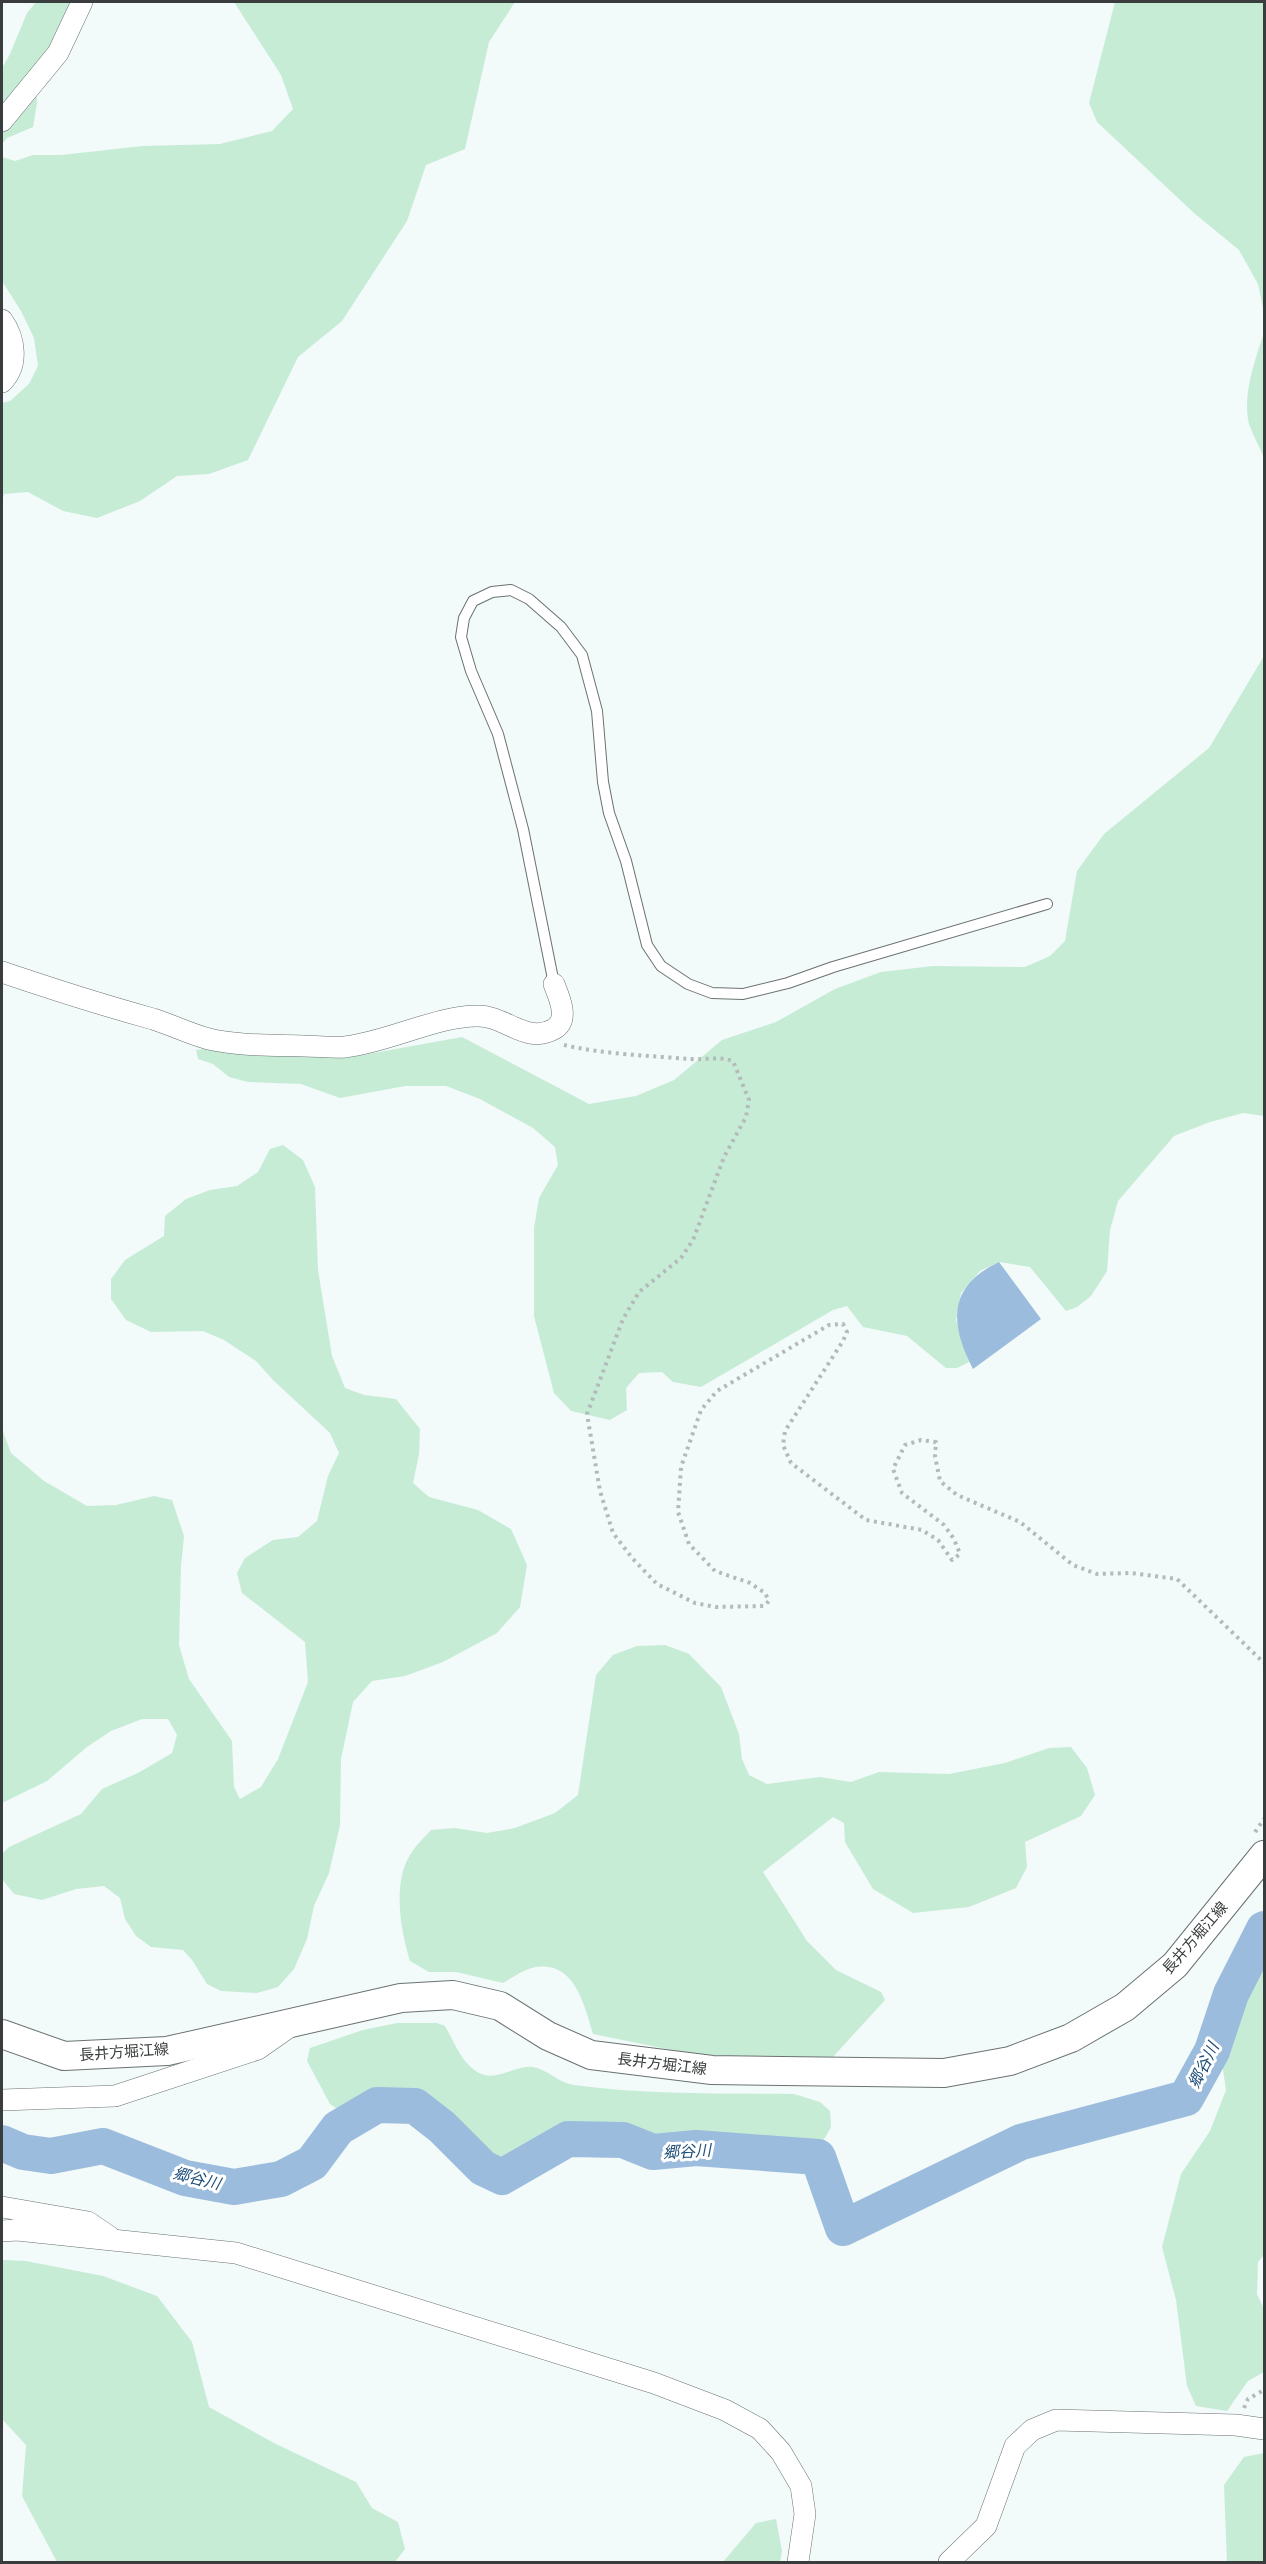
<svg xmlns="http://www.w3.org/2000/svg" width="1266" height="2564" font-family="'Varela Round','Noto Sans JP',sans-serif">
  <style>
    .green { fill: #c6ecd6 }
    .water { fill: #9bbcdc }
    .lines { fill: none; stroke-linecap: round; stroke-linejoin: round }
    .river { stroke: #9bbcdc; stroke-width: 36 }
    .service-casing { stroke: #6b7172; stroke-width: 12 }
    .minor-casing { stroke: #6b7172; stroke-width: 22 }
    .secondary-casing { stroke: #6b7172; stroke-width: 30 }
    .path { stroke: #b4baba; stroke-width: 4; stroke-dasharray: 3 4.5; stroke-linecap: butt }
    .service { stroke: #fff; stroke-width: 10 }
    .minor { stroke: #fff; stroke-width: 21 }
    .secondary { stroke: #fff; stroke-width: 28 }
    .labels { text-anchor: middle; stroke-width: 6; stroke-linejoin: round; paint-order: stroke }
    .street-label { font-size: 15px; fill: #3a3d3d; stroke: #fff }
    .water-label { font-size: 16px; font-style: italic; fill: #1e4e79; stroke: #fff }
  </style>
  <rect width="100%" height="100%" fill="#f2fafa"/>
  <path class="green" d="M36,2L71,3L36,74L37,103L33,127L7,138L2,144V68L10,54L27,13Z
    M234,2H515L489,42L465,149L426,165L407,221L342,321L298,357L248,460L209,474L177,476L140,501L97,518L63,511L28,492L4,494L2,501V403L10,401L29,384L38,366L34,338L21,311L2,281V157L15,161L33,155H61L143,146L220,144L272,131L293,109L281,75Z
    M1115,2H1264V313L1258,284L1239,250L1194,213L1097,122L1089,103Z
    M1264,333V458C1260,447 1253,436 1249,424C1242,395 1255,360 1264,333Z
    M1264,656V1116L1243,1113L1210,1122L1174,1136L1118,1201L1110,1230L1107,1271L1091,1296L1077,1307L1066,1311L1030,1267L999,1262L980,1271L961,1293L956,1320L969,1362L957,1368H946L907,1336L863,1327L847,1306L833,1310L701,1387L673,1382L662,1372L639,1373L626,1388L627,1410L610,1420L571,1411L554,1393L534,1316V1228L539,1198L558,1165L555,1147L533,1128L480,1099L446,1086H405L340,1098L301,1084L248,1082L229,1077L213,1064L198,1059L196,1050L218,1047L346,1058L462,1037L589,1104L636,1096L674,1080L722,1040L776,1022L835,989L881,972L933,966L1025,967L1050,956L1065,941L1077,871L1104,834L1209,748Z
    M283,1145L303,1160L315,1187L318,1270L332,1356L345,1388L364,1395L396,1399L420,1429L419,1454L413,1483L429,1497L478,1510L511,1529L527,1565L520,1607L497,1633L443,1662L405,1676L372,1681L353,1702L341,1759L340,1825L329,1873L314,1906L307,1939L294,1969L278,1987L257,1993L221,1991L207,1984L192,1960L183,1950L151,1947L136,1936L125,1919L120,1898L104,1886L76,1889L42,1900L14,1894L2,1879V1854L9,1847L81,1814L102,1789L138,1773L172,1753L177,1735L168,1719H142L111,1731L87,1747L47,1781L2,1803V1429L11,1453L44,1481L87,1506L116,1505L154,1496L172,1500L184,1536L181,1566L179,1645L189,1679L232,1741L234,1787L240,1799L261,1787L278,1759L308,1682L305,1642L242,1593L237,1573L245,1558L273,1540L298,1537L317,1521L328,1476L339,1453L330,1433L273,1380L256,1361L224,1340L203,1331L151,1332L126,1320L111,1299V1279L125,1260L164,1236L165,1216L186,1199L210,1190L237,1186L258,1172L270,1149Z
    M665,1645L689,1654L721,1687L739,1734L742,1759L749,1775L767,1784L820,1777L851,1782L879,1772L949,1774L1005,1763L1049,1748L1071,1747L1087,1768L1095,1795L1081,1816L1025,1842L1027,1867L1016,1888L969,1907L913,1913L873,1889L845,1842L844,1823L833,1817L763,1872L807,1941L836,1970L881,1992L885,2000L832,2058H711L593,2034C584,2004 574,1958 532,1968C523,1970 512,1978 503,1983L456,1972H429L410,1961C401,1932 392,1884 410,1855C415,1846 424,1838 431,1830L455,1828L487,1833L515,1828L555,1813L578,1795L596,1675L613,1655L637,1646Z
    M1264,1952V2255L1258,2262L1257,2294L1264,2309V2372L1248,2381L1227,2411L1196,2406L1187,2386L1176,2300L1162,2247L1181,2174L1210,2131L1226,2090L1222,2063L1241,2001Z
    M397,2023H437L445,2026C455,2043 461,2063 479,2073C497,2082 515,2065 533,2067C547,2069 559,2083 574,2085C647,2095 721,2093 794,2094L820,2102L830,2111L831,2127L822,2143L807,2150L695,2144L654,2147L624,2137L566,2135L502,2172C469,2156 452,2119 419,2104C412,2101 385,2101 377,2102C365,2103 353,2110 340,2111L330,2104L307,2061L310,2048L363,2030Z
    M2,2260L26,2261L103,2276L157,2296L192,2342L209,2407L274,2443L356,2482L372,2508L398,2522L405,2549L395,2562H57L22,2496L26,2445L2,2419Z
    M1264,2453V2562H1227L1224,2485L1244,2457Z
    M776,2519L782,2551L780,2562H723L756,2523Z"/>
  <path class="water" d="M999,1262L1041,1319L973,1369C949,1323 948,1286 999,1262Z"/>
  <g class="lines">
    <path class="river" d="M2,2143L23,2152L51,2156L103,2146L185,2178L234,2187L281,2179L312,2163L338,2128L377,2105L415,2106L442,2127L483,2168L502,2177L568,2139L623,2140L653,2152L696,2148L818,2157L843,2228L1021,2142L1186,2098L1212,2051L1231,1994L1264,1929"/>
    <defs>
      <path id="service" d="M554,984L523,829L498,734L471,671L461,637L464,618L473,601L492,592L511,590L529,599L561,627L582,655L597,711L603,782L609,813L626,861L647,945L661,966L688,984L712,993L743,994L788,983L833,967L1047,904"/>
      <path id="minor" d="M2,121L58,53L82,2
        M2,320C15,338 19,365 2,382
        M2,972C52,989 102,1005 153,1019C172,1025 190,1034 209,1039C239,1046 273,1045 304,1046C317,1046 332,1048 345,1047C389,1042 436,1016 477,1016C505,1015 526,1045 554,1029C570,1020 559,997 554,984
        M2,2100L115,2096L258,2049L288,2028
        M2,2207L88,2222L110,2237
        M2,2231L17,2230L236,2253L654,2383L725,2410L760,2429L781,2452L801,2486L805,2514L798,2562
        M949,2562L986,2526L1015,2446L1032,2430L1056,2420L1236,2425L1264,2429"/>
      <path id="secondary" d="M2,2034L64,2056L167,2051L401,1998L453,1995L500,2006L548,2036L591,2055L712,2070L944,2073L1010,2061L1071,2038L1125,2007L1175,1965L1264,1855"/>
    </defs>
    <use href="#service" class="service-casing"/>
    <use href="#minor" class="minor-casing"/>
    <use href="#secondary" class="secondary-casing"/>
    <path class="path" d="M564,1045C602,1054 651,1056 691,1059C706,1060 718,1056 733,1061L749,1100L746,1117L724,1157L693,1240L681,1258L639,1292L623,1319L587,1414L600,1491L613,1533L633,1559L657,1584L695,1603L716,1607L764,1606L769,1601L765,1593L750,1583L715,1571L689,1544L678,1512L681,1467L701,1410L717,1391L829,1325L843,1324L847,1332L843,1341L785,1431L783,1445L791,1463L866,1520L922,1530L938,1540L952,1560L960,1554L954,1539L944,1525L902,1493L893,1469L905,1445L921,1440L936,1442L935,1456L940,1481L957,1495L1020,1522L1073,1565L1097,1574L1131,1573L1177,1579L1264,1663
      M1255,1832L1264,1819
      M1244,2408L1248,2399L1264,2390"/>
    <use href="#service" class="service"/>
    <use href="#minor" class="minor"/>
    <use href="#secondary" class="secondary"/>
  </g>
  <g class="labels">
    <g class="street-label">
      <text transform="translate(1195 1938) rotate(-49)" y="5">長井方堀江線</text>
      <text transform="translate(124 2052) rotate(-4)" y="5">長井方堀江線</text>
      <text transform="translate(662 2064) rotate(7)" y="5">長井方堀江線</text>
    </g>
    <g class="water-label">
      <text transform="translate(1203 2065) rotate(-64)" y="6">郷谷川</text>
      <text transform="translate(687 2151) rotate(-3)" y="6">郷谷川</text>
      <text transform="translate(197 2178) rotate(14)" y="6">郷谷川</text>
    </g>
  </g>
  <rect width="1266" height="2564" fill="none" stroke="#3a3d3d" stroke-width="6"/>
</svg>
